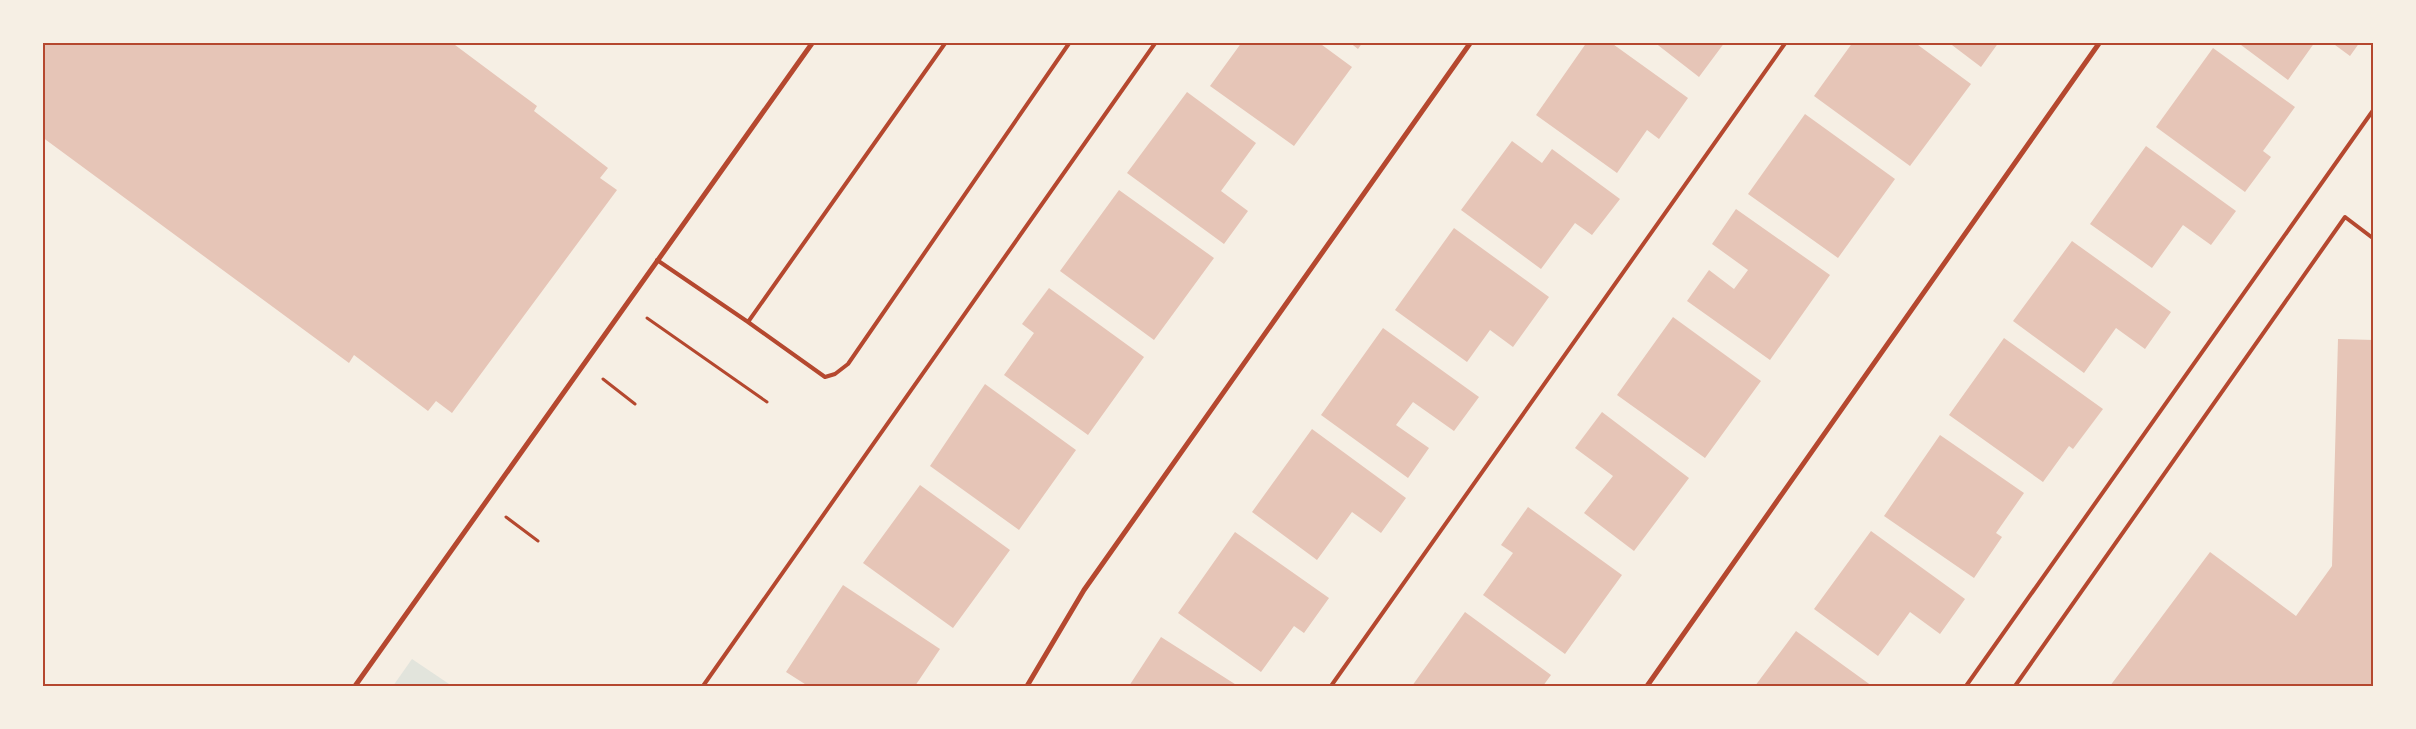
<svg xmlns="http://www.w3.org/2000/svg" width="2416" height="729" font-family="'Roboto Condensed',sans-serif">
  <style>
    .green { fill: #e2e4dc }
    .building { fill: #e6c5b7 }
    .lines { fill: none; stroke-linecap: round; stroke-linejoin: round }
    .path { stroke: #b5482f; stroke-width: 3 }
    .service { stroke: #b5482f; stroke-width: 4 }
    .minor { stroke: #b5482f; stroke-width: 5 }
    .neatline { fill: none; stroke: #b5482f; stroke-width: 2 }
  </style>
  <rect width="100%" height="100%" fill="#f6efe4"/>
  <path class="green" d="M412,659L452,686H393Z"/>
  <path class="building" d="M42,42H451L537,106L534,111L608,168L600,178L617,190L452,413L436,401L428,411L354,355L349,363L42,137Z
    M1242,42H1318L1352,67L1294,146L1210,86Z
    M1349,42H1363L1358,49Z
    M1587,42H1610L1688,98L1659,139L1647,130L1617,173L1536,115Z
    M1654,42H1725L1699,77Z
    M1853,42H1914L1971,84L1910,166L1814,96Z
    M1948,42H1999L1981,67Z
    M2237,42H2315L2288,80Z
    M2331,42H2360L2350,56Z
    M2213,48L2295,107L2263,151L2271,157L2245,192L2156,127Z
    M1187,92L1256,143L1221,191L1248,211L1224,244L1127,173Z
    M1805,114L1895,179L1838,258L1748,194Z
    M1512,141L1542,163L1552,149L1620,199L1592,235L1575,223L1541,269L1461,210Z
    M2146,146L2236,211L2211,245L2183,225L2152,268L2090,224Z
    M1119,190L1214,258L1154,340L1060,271Z
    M1736,209L1830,275L1770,360L1687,301L1709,270L1734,289L1748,270L1712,244Z
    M1454,228L1549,297L1513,347L1490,330L1467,362L1395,310Z
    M2072,241L2171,312L2145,349L2116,328L2084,373L2013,321Z
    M1049,288L1144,357L1088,435L1004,375L1034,333L1022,324Z
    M1673,317L1761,381L1705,458L1617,395Z
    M1383,328L1479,397L1454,431L1413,402L1396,425L1429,448L1408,478L1321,415Z
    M2004,338L2103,409L2073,449L2069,446L2043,482L1949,415Z
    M2338,339L2374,340V686H2110L2210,552L2296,616L2332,566Z
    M985,384L1076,450L1019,530L930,466Z
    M1602,412L1689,478L1634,551L1584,513L1613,476L1575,448Z
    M1312,429L1406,498L1381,533L1352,512L1317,560L1252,512Z
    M1940,435L2024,493L1996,533L2002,537L1974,578L1884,516Z
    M920,485L1010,550L953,628L863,563Z
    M1528,507L1622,575L1565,654L1483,595L1513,553L1501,545Z
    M1871,531L1965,599L1940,634L1910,612L1878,656L1814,609Z
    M1235,532L1329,598L1304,633L1294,626L1261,672L1178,613Z
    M843,585L940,649L915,686H808L786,672Z
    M1465,612L1551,675L1543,686H1412Z
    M1796,631L1872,686H1755Z
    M1161,637L1238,686H1129Z"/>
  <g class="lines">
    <path class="path" d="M647,318L767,402
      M603,379L635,404
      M506,517L538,541"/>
    <path class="service" d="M946,42L748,322L825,377L835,374L848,364L1070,42
      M657,260L748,322
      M703,686L1156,42
      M1331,686L1786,42
      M1966,686L2374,109
      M2015,686L2345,217L2374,239"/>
    <path class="minor" d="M355,686L813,42
      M1027,686L1084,590L1471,42
      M1647,686L2100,42"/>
  </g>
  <rect width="2416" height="729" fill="none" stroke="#f6efe4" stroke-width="88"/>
  <rect x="44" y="44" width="2328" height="641" class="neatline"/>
</svg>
